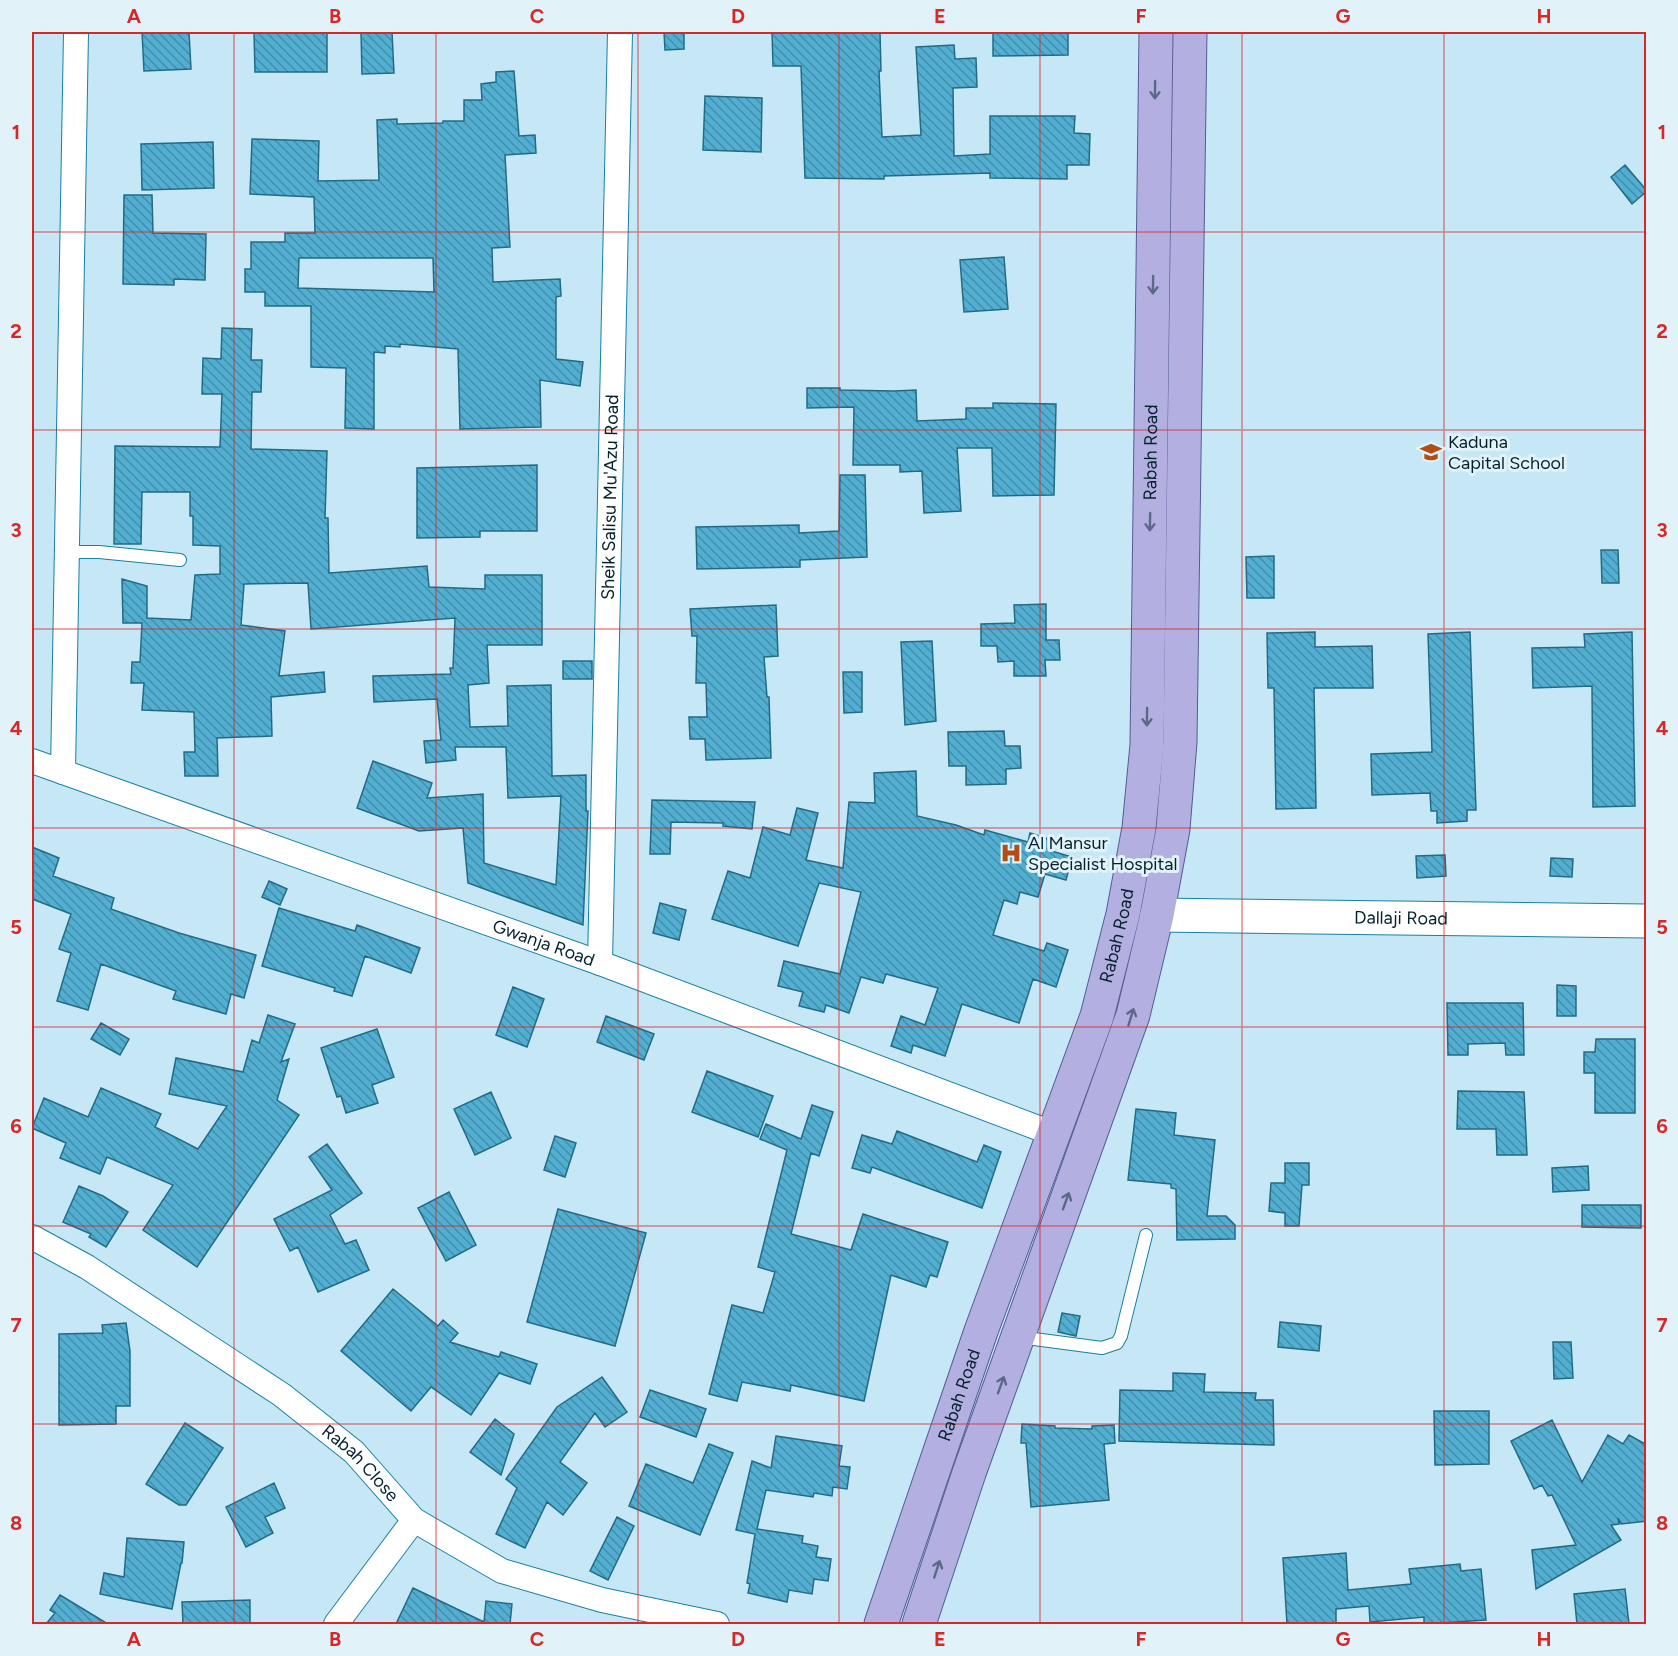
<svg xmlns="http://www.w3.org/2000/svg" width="1678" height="1656" font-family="Figtree,sans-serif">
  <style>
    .building { fill: url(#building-back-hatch); stroke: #236b85; stroke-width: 1.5; fill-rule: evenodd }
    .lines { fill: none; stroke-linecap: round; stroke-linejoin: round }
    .lane-casing { stroke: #1880a1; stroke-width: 14 }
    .street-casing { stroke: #1880a1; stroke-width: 26 }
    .secondary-casing { stroke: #1880a1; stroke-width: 35 }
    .primary-casing { stroke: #555c95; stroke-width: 35 }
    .lane { stroke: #fff; stroke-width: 12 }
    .street { stroke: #fff; stroke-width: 24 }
    .secondary { stroke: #fff; stroke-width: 33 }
    .primary { stroke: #b3b0e1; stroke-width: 33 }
    .oneway { stroke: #5c6986 }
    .grid { fill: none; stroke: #d62828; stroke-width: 1.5; stroke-opacity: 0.55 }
    .labels { text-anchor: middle; stroke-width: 6; stroke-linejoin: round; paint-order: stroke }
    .poi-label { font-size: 18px; fill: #04222c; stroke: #e1f2f9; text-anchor: start }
    .street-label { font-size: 18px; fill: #04222c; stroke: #e1f2f9 }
    .neatline { fill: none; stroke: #d62828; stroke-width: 2 }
    .grid-label { font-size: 20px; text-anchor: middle; font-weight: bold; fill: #d62828 }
  </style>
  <defs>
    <pattern id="building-back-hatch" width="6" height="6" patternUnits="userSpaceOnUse" patternTransform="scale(1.5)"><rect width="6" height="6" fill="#53afd2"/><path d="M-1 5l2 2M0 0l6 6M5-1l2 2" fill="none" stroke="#438eab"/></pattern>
  </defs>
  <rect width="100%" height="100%" fill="#c6e8f6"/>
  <path class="building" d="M142,32H189L191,69L144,71Z
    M254,32H327V72H255Z
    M361,32H392L394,73L362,74Z
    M664,32H684V49L665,50Z
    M772,32H880L881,71H879L882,137L921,135L916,47L954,45L955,59L976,58L977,87L953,88L954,156L990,154V116H1075L1074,133L1090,134L1089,165H1067V179L990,178V173L884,176V179L805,178L801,66H773Z
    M993,32H1068V55L993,56Z
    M514,71L519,136L535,135L536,153L505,155L510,247L492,248L493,282L560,279L561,296L556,297V359L583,362L580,386L540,380L541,427L460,429L458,349L400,344V347L385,346V353L374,352V429L345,428L346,368L311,367V306H265V292H245V269H251V242H285V233H315L314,197L250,194L252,139L319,141L318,181L379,180L377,120L397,119V124L443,123V121H464V100H482L481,84L496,82V72ZM299,258H433L434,292L298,288Z
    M705,96L762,98L761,152L703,150Z
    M213,142L214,188L142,190L141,144Z
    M1625,165L1647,191L1632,204L1611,177Z
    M124,195H152L153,233L206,234L205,280L174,279V285L123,284Z
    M1004,257L1008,309L964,312L960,260Z
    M222,328L252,329L251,360H262L261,392H252L251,449L327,451L325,518H328L329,573L427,566L429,587L485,589V575H542V645H487L489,683L468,685L470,727L508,726L507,686L551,685L552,776L586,775V811H588L583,925L468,883L463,828L419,831L357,808L373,761L432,783L427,798L483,794L484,863L556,885L561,796L508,798L506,747H455L456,760L426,763L424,741L441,740L437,699L374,702L373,676L451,674L450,668H453L455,618L311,629L308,583L244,584L241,625L285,631L279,676L324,672L325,692L271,697L272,736L217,738L218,776H185L184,752H195L194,712L142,710L144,683H131L132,662H140L142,623H123L122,579L147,586V618L191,620L195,575L220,574V546L193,545V516H190V492H142L141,544H114L115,446L220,447L222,394H202L203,358L221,359Z
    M807,388H840V390L894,391L916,390L917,421L966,419V408H993V403L1056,404L1054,495L993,496L992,448H957L961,511L924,513L922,471L900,472V465H853L854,407L807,408Z
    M537,465V531H480V537L417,538V468Z
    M840,475H865L867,557L800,560V567L697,569L696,527L799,525V533L839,531Z
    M1601,550H1618L1619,583H1602Z
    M1274,556V598H1247L1246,557Z
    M1046,604V640H1059L1060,660H1045L1046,676H1014V661L998,662L997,646H981V624L1015,623L1014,605Z
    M776,605L778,656L764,657L767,697H769L771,758L706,760L705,739H690L689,717H707L706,683H696L697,636H692L690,609Z
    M1315,632V647L1372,646L1373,688H1314L1316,808L1276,809L1274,688H1268L1267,633Z
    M1470,632L1476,810H1467V821L1437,823V811H1431L1430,793L1372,795L1371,754L1432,752L1428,634Z
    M1632,632L1635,806L1593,807L1592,686L1533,688L1532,648L1585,647L1584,634Z
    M932,641L936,721L905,725L901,642Z
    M563,661H592V679H563Z
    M843,672H862V712L844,713Z
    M1004,731L1005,746H1020L1021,768L1006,769V784L966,785V766H949L948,732Z
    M916,771L917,816L956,825L984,835L985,830L1028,842L1030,833L1052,840L1048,850L1072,857L1066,880L1045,874L1038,897L1020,892L1017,904L1004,900L993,935L1044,951L1047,943L1068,950L1056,987L1033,979L1019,1023L962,1004L945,1056L913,1045L911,1053L891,1046L901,1016L925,1025L938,988L886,974L883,983L861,977L849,1013L826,1005L824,1012L799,1006L803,992L778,986L784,961L840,974L861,892L819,883L798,946L712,919L728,871L750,878L763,827L790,835L797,808L818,813L806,860L843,868L849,802L875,803L874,773Z
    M652,800L755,802L752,829L723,826V823L671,822L670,854H650Z
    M32,847L59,858L53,876L114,898L111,909L179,933L256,955L244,998L231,994L226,1014L173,999L176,991L101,964L88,1010L57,1001L71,953L59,949L71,914L32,899Z
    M1445,855L1446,876L1417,878L1416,856Z
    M1551,858L1573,859L1572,877L1550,876Z
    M269,881L287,889L280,905L262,897Z
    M660,903L686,910L679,940L653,933Z
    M279,908L355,931L357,925L420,948L411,973L365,956L352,996L334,991L335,988L262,966Z
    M1557,985L1576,986V1016H1557Z
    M513,987L544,999L527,1047L496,1035Z
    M1447,1003H1523L1524,1055H1506L1505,1043L1468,1044V1055H1448Z
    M268,1015L295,1024L281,1062L289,1059L277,1100L299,1115L197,1267L143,1230L173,1185L107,1157L100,1174L60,1158L66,1143L32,1128L44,1098L88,1117L101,1088L161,1114L155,1127L198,1149L227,1106L169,1094L176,1058L243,1072L252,1040L259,1043Z
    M606,1016L654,1034L644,1060L597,1042Z
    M101,1023L129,1039L120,1055L91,1039Z
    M377,1029L394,1077L372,1085L378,1103L346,1113L341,1096L337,1097L321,1048Z
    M1596,1039H1635V1113H1595V1073H1584V1052H1595Z
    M707,1071L773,1096L758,1137L692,1112Z
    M1458,1091L1524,1092L1527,1155H1497L1496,1129H1457Z
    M491,1092L511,1138L475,1155L454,1109Z
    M812,1105L833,1112L819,1156L811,1153L791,1234L851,1250L863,1214L948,1242L937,1277L930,1275L926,1287L891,1275L864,1401L791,1385L790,1391L742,1382L737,1401L709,1394L732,1305L763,1313L775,1272L758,1267L787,1150L760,1139L766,1124L801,1139Z
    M1136,1109L1176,1113L1174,1135L1215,1140L1207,1216H1226L1235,1225V1239L1177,1240L1176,1189L1171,1188V1184L1128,1180Z
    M897,1131L977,1162L984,1145L1001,1152L982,1208L872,1167L870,1173L852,1168L862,1135L892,1144Z
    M555,1136L576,1143L565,1177L544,1170Z
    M327,1144L362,1193L330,1215L345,1244L356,1240L369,1270L318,1292L298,1247L290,1251L274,1219L332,1190L309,1157Z
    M1285,1163H1309V1185H1302L1299,1226H1285V1213L1269,1211L1271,1183H1285Z
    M1588,1166L1589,1190L1553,1192L1552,1168Z
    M79,1186L103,1196L128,1212L106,1247L89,1237L91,1234L63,1222Z
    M449,1192L476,1245L446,1261L418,1208Z
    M1582,1205H1641V1228L1582,1227Z
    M558,1209L646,1233L615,1346L527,1322Z
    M393,1289L438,1326L443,1320L458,1333L450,1342L499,1357L501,1352L537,1364L530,1384L499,1373L471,1415L431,1387L411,1411L341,1351Z
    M1062,1313L1080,1316L1076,1336L1058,1332Z
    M1280,1322L1321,1326L1319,1351L1278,1347Z
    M126,1323L130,1351V1406H116V1424L59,1425V1334L103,1333L102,1325Z
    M1553,1342H1571L1573,1378L1554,1379Z
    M1173,1373L1205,1374L1204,1392L1256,1393L1255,1400H1273L1274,1445L1119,1441L1120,1390L1173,1391Z
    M602,1377L627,1412L605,1427L595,1413L560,1462L587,1483L563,1515L547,1502L525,1548L496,1534L517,1488L506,1479L557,1407Z
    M650,1390L706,1409L696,1437L640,1417Z
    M1434,1411H1489V1464L1435,1465Z
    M495,1419L514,1434L501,1475L470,1452Z
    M1552,1420L1582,1482L1608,1435L1623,1444L1629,1435L1647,1445V1521L1621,1524L1618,1518L1619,1524L1611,1525L1621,1540L1536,1589L1532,1550L1576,1545L1552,1495L1548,1496L1542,1485L1534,1489L1511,1441Z
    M185,1423L223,1448L186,1505H179L146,1484Z
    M1022,1424L1055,1426V1428L1092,1429V1426L1114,1425L1115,1443L1104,1444L1109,1500L1031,1507L1026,1443H1021Z
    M776,1436L842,1446L839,1466L850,1467L847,1489L833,1487L832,1496L814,1493L813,1497L766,1490L757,1529L803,1536L802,1543L818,1546L816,1557L831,1559L828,1581L814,1579L812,1594L789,1590L787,1602L748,1593L750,1584L747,1583L755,1534L736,1530L752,1461L771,1468Z
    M709,1444L733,1453L700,1535L629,1506L646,1464L693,1483Z
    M274,1483L285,1508L265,1517L273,1533L246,1547L226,1507Z
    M617,1517L634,1526L608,1580L590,1571Z
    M127,1538L184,1542L182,1563H181L172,1609L100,1594L104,1573L124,1577Z
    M1346,1553L1348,1590L1411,1584L1409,1569L1460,1564L1461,1571L1481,1569L1486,1620L1424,1624V1617L1370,1622L1369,1606L1336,1609V1624H1287L1283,1558Z
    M413,1588L484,1622L486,1601L512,1604L510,1624H396Z
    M1625,1589L1629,1624H1577L1574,1594Z
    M60,1595L108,1624H46L55,1613L50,1610Z
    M250,1600V1624H183L182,1602Z"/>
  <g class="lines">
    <defs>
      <path id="lane" d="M67,552H99L180,560
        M1019,1337L1102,1348L1117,1343L1121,1336L1146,1235"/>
      <g id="street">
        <path id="s1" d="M32,761L600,963L1054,1134"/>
        <path d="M63,772L76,32"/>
        <path id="s2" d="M600,963L620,32"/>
        <path id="s3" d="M32,1237L87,1267L282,1395L354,1452L414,1520L502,1571L602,1600L717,1624"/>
        <path d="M336,1624L414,1520"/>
      </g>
      <g id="secondary">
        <path id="s4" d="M1157,915L1646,921"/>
      </g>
      <g id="primary">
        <path id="s5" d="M881,1624L981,1331L1097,1016L1123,914L1139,828L1147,745L1156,32"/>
        <path d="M919,1624L969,1473L1133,1015L1157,915L1173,829L1180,742L1190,32"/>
      </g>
    </defs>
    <use href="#lane" class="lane-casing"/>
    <use href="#street" class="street-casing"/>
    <use href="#secondary" class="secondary-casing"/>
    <use href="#primary" class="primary-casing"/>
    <use href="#lane" class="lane"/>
    <use href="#street" class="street"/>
    <use href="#secondary" class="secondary"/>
    <use href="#primary" class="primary"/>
  </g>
  <defs><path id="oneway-shaft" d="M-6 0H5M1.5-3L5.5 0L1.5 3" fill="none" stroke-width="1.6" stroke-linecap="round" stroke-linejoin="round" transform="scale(1.5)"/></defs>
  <g class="oneway">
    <use href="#oneway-shaft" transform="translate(1155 90) rotate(91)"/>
    <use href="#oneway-shaft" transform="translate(1153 285) rotate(91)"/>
    <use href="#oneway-shaft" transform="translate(1150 522) rotate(91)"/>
    <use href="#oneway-shaft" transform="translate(1147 717) rotate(91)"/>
    <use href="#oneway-shaft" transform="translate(1131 1017) rotate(-73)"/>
    <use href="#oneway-shaft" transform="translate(1066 1201) rotate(-70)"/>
    <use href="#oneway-shaft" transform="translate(1001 1385) rotate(-70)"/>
    <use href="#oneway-shaft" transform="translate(937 1569) rotate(-72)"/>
  </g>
  <path class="grid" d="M234,32V1624M436,32V1624M638,32V1624M839,32V1624M1040,32V1624M1242,32V1624M1444,32V1624M32,232H1646M32,430H1646M32,629H1646M32,828H1646M32,1027H1646M32,1226H1646M32,1424H1646"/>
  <defs>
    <symbol id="school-bare" viewBox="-9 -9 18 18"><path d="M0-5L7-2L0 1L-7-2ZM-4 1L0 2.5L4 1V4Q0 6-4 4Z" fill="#b14e16" stroke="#e1f2f9" stroke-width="2.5" paint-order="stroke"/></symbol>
    <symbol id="hospital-bare" viewBox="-9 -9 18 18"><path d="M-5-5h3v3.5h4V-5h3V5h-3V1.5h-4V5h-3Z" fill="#b14e16" stroke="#e1f2f9" stroke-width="2.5" paint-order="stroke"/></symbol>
  </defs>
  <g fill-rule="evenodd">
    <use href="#school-bare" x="1416" y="437" width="30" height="30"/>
    <use href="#hospital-bare" x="996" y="838" width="30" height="30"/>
  </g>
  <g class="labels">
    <g class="poi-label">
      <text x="1448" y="448">Kaduna<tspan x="1448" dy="21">Capital School</tspan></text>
      <text x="1028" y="849">Al Mansur<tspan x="1028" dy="21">Specialist Hospital</tspan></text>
    </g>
    <g class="street-label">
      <text dy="6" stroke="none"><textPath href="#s5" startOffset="1214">Rabah Road</textPath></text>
      <text dy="6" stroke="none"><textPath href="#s2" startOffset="466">Sheik Salisu Mu'Azu Road</textPath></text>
      <text dy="6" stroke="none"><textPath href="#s4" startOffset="244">Dallaji Road</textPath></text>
      <text dy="6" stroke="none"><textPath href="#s5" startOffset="728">Rabah Road</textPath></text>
      <text dy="6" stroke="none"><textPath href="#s1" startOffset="543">Gwanja Road</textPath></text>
      <text dy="6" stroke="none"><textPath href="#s5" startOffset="242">Rabah Road</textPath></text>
      <text dy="6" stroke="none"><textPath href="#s3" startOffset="400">Rabah Close</textPath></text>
    </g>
  </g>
  <rect width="1678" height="1656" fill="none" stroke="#e1f2f9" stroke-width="66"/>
  <rect x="33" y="33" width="1612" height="1590" class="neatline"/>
  <g class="grid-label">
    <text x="134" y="23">A</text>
    <text x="335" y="23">B</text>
    <text x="537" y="23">C</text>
    <text x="738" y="23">D</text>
    <text x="940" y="23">E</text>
    <text x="1141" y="23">F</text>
    <text x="1343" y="23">G</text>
    <text x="1544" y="23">H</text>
    <text x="16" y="139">1</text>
    <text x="1662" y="139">1</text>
    <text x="16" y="338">2</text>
    <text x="1662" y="338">2</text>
    <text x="16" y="537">3</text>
    <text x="1662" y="537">3</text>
    <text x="16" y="735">4</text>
    <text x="1662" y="735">4</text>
    <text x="16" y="934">5</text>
    <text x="1662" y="934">5</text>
    <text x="16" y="1133">6</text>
    <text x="1662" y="1133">6</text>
    <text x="16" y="1332">7</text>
    <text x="1662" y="1332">7</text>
    <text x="16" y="1530">8</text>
    <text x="1662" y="1530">8</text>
    <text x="134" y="1646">A</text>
    <text x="335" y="1646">B</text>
    <text x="537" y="1646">C</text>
    <text x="738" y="1646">D</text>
    <text x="940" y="1646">E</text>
    <text x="1141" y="1646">F</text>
    <text x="1343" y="1646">G</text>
    <text x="1544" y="1646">H</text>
  </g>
</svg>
